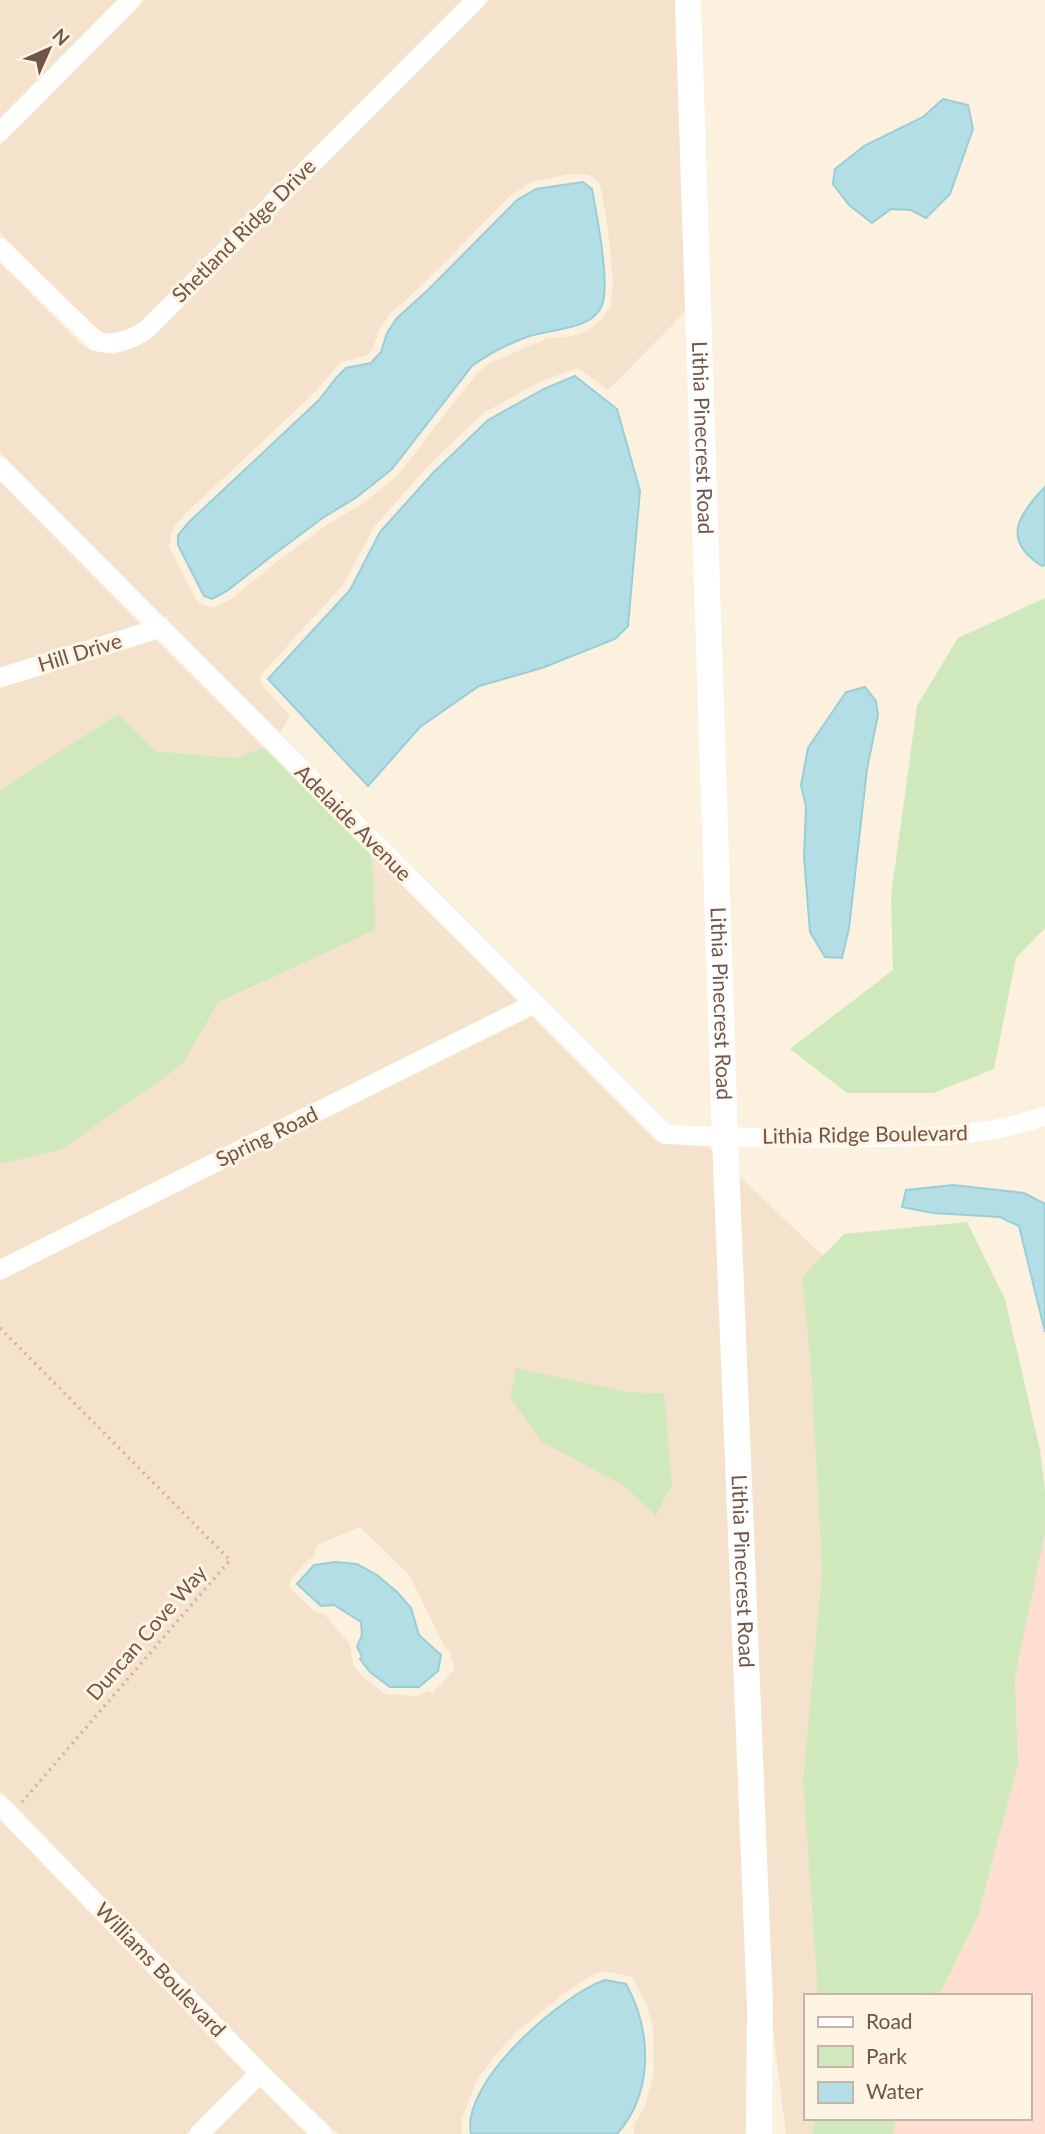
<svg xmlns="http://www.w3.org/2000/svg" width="1045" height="2134" font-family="Lato,sans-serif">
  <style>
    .residential { fill: #f4e2cc; fill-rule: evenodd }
    .commercial { fill: #fdded1 }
    .green { fill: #cfe9bd }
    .water { fill: #b3dee5; stroke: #99ced7; stroke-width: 2 }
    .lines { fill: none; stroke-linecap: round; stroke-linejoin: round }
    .path { stroke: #d6b099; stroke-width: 3.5; stroke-dasharray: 2 5; stroke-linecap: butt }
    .street { stroke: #fff; stroke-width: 19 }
    .secondary { stroke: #fff; stroke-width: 26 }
    .labels { text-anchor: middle; stroke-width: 6; stroke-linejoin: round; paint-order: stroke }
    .street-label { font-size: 21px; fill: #725546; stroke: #fff4e4 }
  </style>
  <rect width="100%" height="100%" fill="#fcf0de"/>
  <path class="residential" d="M0,0H118L0,118Z
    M145,0H462L140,323L132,328L107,334L94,327L0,233V145Z
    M489,0H679L689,308L608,390L578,368L541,381L482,414L427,467L374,527L343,585L260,676L262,685L290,716L280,733L169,621L167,616L163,617L0,452V263L81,344L92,351L114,354L138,346L151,338ZM569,174H584L592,176L600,185L607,222L613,281L611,305L600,321L586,332L569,337L548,338L490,363L478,372L397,476L362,504L328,524L278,561L231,599L214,608L198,603L169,547L172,530L183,516L313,394L341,362L367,355L373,348L379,330L390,314L422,285L511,195L532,182Z
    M0,482L140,624L0,667Z
    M156,640L264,748L236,758L156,751L118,714L0,790V688Z
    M371,855L517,1001L0,1259V1164L61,1150L182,1065L217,1004L375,930L374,881Z
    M531,1016L657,1142L663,1144L708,1147L716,1155L749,1999L748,2134H634V2124L645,2107L654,2071L653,2027L646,2003L632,1977L605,1971L592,1975L562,1995L518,2031L494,2056L476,2082L461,2121L462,2134H338L267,2066L0,1790V1280ZM627,1392L664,1393L654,1516L623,1485ZM360,1527L410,1576L444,1646L449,1651L455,1669L432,1693L427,1691L418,1696L385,1694L365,1679L353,1665L350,1644L324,1614L315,1612L289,1587L291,1579L308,1560L314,1557L317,1545Z
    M737,1174L823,1256L802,1277L811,1369L822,1572L803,1781L818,1996H805V2118H815L813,2134H786L770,2005Z
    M0,1820L246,2074L186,2134H0Z
    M259,2087L307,2134H213Z"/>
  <path class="commercial" d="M1045,1533V2134H893L896,2118H1029V1996H939L978,1917L1018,1764L1015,1678Z"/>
  <path class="green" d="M1045,598V928L1016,958L994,1069L933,1093H847L790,1049L893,970L891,896L917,706L958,638Z
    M118,714L156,751L236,758L264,748L371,855L374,881L375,930L218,1003L182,1065L61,1150L0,1164V790Z
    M967,1222L1005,1299L1040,1450L1045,1491V1533L1015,1678L1018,1764L978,1917L939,1996H818L803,1781L822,1572L811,1369L802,1277L844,1234Z
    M516,1368L627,1392L664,1393L672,1485L655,1516L623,1485L542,1442L510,1398Z
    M815,2118H896L893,2134H813Z"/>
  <path class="water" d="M943,99L968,105L973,129L950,194L926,218L911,210L891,209L872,223L849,205L833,184L835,169L864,146L923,117Z
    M583,182L592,189C597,216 609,278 603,302C595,332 548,328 524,338C506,345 488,354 472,366L392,469L357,497L324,517L273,555L227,591L212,599L204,596L178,545V535L189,522L319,400L336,378L346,368L371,363L381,352L387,333L397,318L428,290L517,200L536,189Z
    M575,376L617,409L640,491L628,626L615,639L542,668L479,686L420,727L368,786L268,679L350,590L380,532L433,473L488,420L544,389Z
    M1045,487V565L1042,566C1001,540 1018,515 1045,487Z
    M865,687L876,701L878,715L867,769L849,928L842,958L825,957L810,932L804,857L806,807L801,785L808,748L846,692Z
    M953,1185L1024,1193L1045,1204V1332L1019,1226L1000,1217L933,1213L902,1207L906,1190Z
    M336,1562L357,1564L377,1575L397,1592L411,1608L419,1635L441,1655L438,1671L419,1687H390L370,1672L360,1659L362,1656L357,1647L362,1635L361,1622L334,1605L321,1606L297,1584L314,1565Z
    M605,1980L626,1984C652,2031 654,2092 617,2134H471C460,2083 561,1995 605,1980Z"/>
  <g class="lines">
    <path class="path" d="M0,1328L230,1560L22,1802"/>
    <path class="street" d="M0,132L131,0
      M0,248L96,341C114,347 130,340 146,330L476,0
      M0,467L665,1134C726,1138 787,1138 848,1138C915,1137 981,1139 1045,1116
      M0,678L160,628
      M0,1270L534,1004
      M0,1805L260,2073L322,2134
      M199,2134L260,2073"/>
    <path class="secondary" id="s1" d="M688,0L725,1138L760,2007L759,2134"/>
  </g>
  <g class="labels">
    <g class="street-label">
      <text transform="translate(244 231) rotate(-45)" y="7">Shetland Ridge Drive</text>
      <text dy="7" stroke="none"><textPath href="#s1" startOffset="438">Lithia Pinecrest Road</textPath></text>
      <text transform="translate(80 653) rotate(-17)" y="7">Hill Drive</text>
      <text transform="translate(353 823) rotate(45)" y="7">Adelaide Avenue</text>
      <text dy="7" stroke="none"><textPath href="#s1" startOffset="1004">Lithia Pinecrest Road</textPath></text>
      <text transform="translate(865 1135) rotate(-1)" y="7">Lithia Ridge Boulevard</text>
      <text transform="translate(267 1137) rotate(-26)" y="7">Spring Road</text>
      <text dy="7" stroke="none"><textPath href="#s1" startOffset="1572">Lithia Pinecrest Road</textPath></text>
      <text transform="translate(147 1633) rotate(-49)" y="7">Duncan Cove Way</text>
      <text transform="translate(160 1970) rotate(46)" y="7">Williams Boulevard</text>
    </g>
  </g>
  <rect x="804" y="1994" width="228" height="126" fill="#fff4e4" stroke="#c7b4a5" stroke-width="2"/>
  <rect x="818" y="2017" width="35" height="10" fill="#ffffff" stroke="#c7b4a5" stroke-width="2"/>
  <text x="866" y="2029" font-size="21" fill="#725546">Road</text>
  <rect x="818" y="2046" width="35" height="21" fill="#cfe9bd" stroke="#c7b4a5" stroke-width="2"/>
  <text x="866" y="2064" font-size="21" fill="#725546">Park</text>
  <rect x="818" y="2082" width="35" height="21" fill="#b3dee5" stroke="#c7b4a5" stroke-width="2"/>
  <text x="866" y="2099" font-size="21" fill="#725546">Water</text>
  <g transform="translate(49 49) rotate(45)" stroke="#fff4e4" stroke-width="5" paint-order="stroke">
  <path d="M0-5L12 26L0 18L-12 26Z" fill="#725546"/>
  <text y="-10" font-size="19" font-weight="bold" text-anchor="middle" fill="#725546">N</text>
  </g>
</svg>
